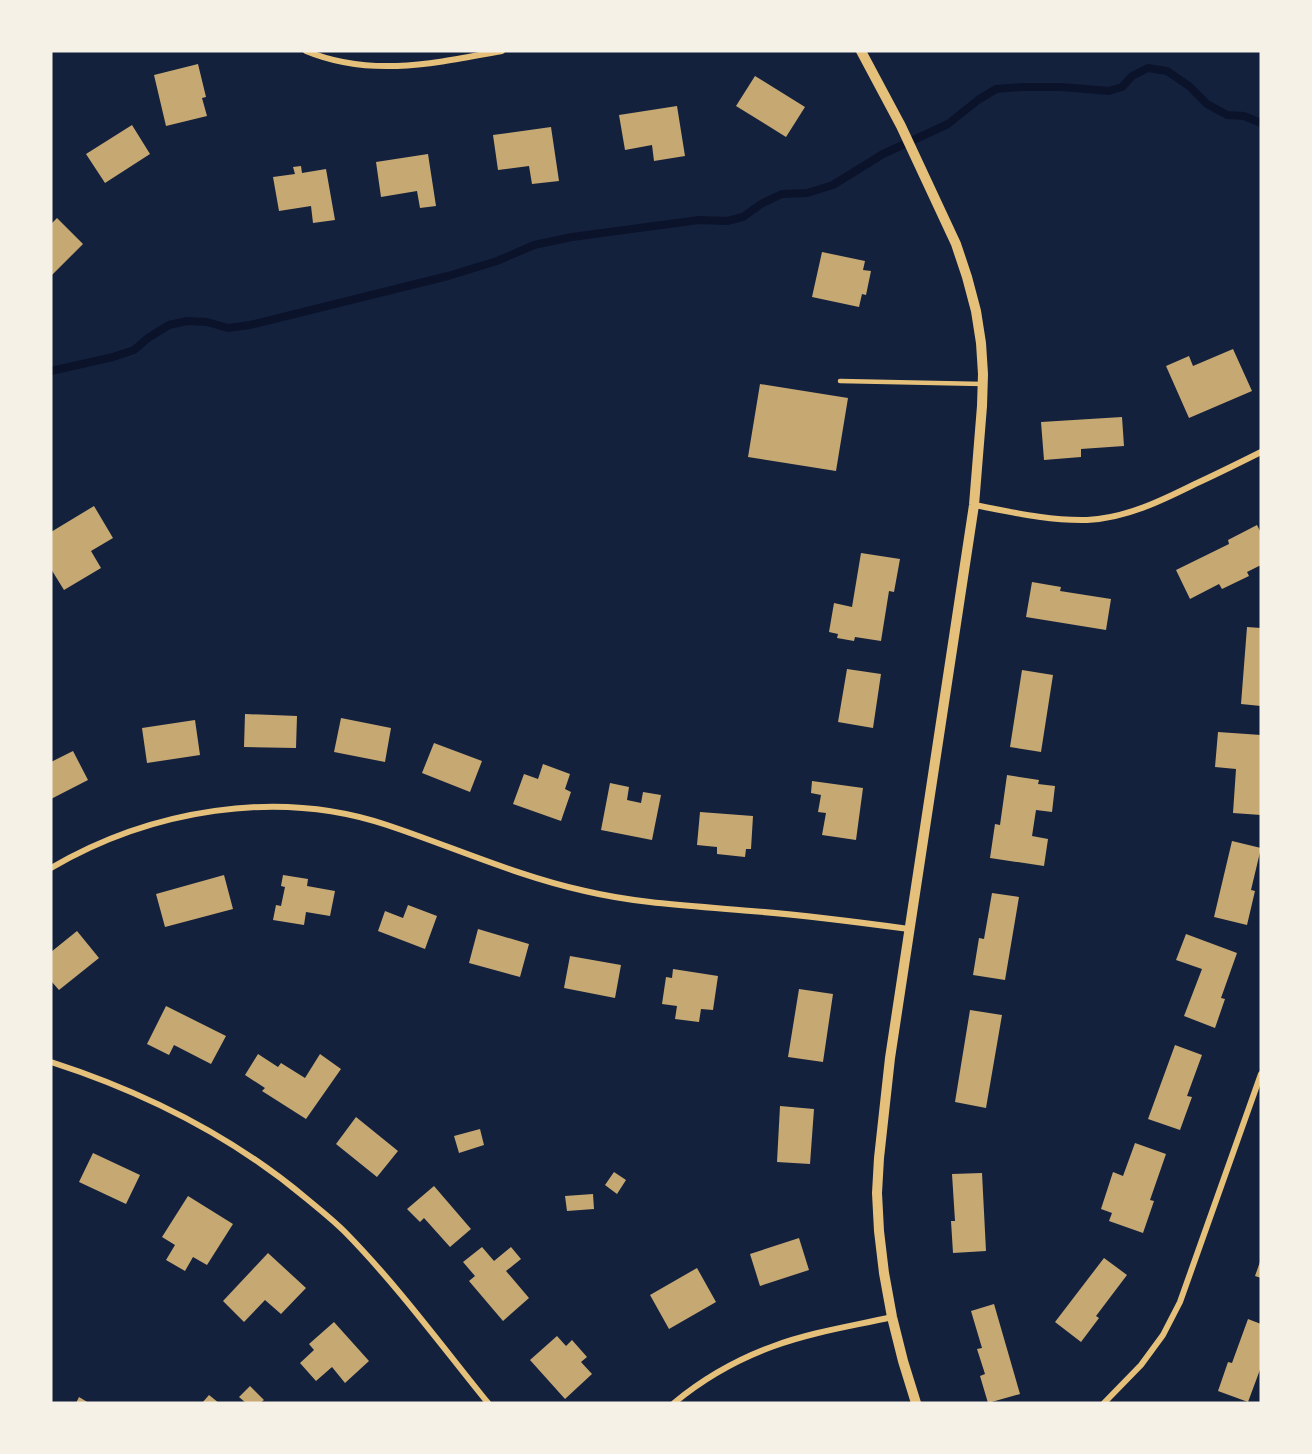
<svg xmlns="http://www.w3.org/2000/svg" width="1312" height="1454" font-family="Roboto,sans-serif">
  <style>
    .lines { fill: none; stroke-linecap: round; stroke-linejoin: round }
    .stream { stroke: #0b132b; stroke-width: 8 }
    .building { fill: #c6a872 }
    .service { stroke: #e5c07b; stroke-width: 4.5 }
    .minor { stroke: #e5c07b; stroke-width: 6 }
    .tertiary { stroke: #e5c07b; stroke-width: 10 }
  </style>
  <rect width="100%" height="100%" fill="#14213d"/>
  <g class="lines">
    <path class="stream" d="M51,371L113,357L134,350L148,338L169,325L187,321L207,322L228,328L250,325L448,276L497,261L534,245L572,237L699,220L727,221L743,217L761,204L782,194L807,193L833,185L883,154L948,124L978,100L996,89L1021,87H1061L1109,91L1122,87L1132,76L1148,68L1167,71L1189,86L1207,104L1227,115L1244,116L1261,123"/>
  </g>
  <path class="building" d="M198,64L206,97L202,98L207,116L166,126L154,75Z
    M755,76L805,107L786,137L736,106Z
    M677,106L685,156L654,161L652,145L625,150L619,115Z
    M132,125L150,154L105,183L86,154Z
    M551,127L559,181L532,184L529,166L498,170L493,135Z
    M428,154L436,206L420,208L417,191L381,197L376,162Z
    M301,166L302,173L326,169L335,220L313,223L311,206L279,211L273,177L295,174L293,167Z
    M57,218L83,244L51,276V224Z
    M822,252L865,261L863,270L871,271L866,295L862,294L859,307L812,297Z
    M1233,349L1252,391L1189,418L1166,366L1189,356L1193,366Z
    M760,384L848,398L836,471L748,457Z
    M1122,417L1124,446L1081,449V457L1044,460L1041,422Z
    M94,506L113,538L91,551L101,568L64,590L51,569V532Z
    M1257,525L1261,533V565L1247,572L1249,576L1222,589L1219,584L1190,599L1176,570L1229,544L1228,540Z
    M861,553L900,559L894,592L889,591L881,641L855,637L854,641L837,638L838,634L829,632L834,603L852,607Z
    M1032,582L1061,587L1060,591L1111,599L1106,630L1026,617Z
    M1247,627L1261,628V706L1241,704Z
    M847,669L881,674L873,728L838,722Z
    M1022,670L1053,675L1041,752L1010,747Z
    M245,714L297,716L296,748L244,747Z
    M341,718L391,728L385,762L334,752Z
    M195,720L200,755L147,763L142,728Z
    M1218,732L1261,735V815L1233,813L1236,769L1215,767Z
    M434,743L482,761L470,792L422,773Z
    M73,751L88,780L51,799V762Z
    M543,764L570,774L565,789L571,792L561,821L513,804L524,774L538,779Z
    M1007,775L1039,780L1038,784L1055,786L1052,812L1036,810L1032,836L1048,839L1044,866L990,858L995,824L1000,825Z
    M812,781L863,788L856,840L822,835L826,813L818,812L821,795L811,793Z
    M610,783L629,787L627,800L641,803L643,792L661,795L652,840L601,830Z
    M700,812L753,816L751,849H746L745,857L717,854V847L697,845Z
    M1232,841L1261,848L1251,890L1255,891L1247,925L1214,917Z
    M224,875L233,909L165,927L156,894Z
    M283,875L308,879L307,886L335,891L330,916L306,912L304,925L273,920L276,905L281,906L285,887L281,886Z
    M992,893L1019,897L1005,980L973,975L979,938L984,939Z
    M408,905L437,916L425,949L378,931L385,911L403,918Z
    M478,929L529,944L520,977L469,963Z
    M77,931L99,958L59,990L51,981V952Z
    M1186,934L1237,953L1221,998L1225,999L1215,1028L1184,1016L1202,969L1176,960Z
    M570,956L621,965L615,998L564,988Z
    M673,969L718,976L713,1010L701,1009L699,1022L675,1019L677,1006L662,1004L666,977L672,978Z
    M799,989L833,994L823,1062L788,1057Z
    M166,1006L226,1036L211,1064L174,1045L169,1055L147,1044Z
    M970,1010L1002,1015L986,1108L955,1102Z
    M1175,1045L1202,1055L1187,1096L1192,1097L1180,1130L1148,1119Z
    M258,1054L278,1067L281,1063L305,1078L320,1054L341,1069L306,1119L262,1091L265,1088L245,1075Z
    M780,1106L814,1109L810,1164L777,1162Z
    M356,1117L398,1151L377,1177L336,1144Z
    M480,1129L484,1145L459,1153L454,1136Z
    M1135,1143L1166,1154L1150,1200L1154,1201L1143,1233L1109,1221L1112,1213L1101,1209L1113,1172L1123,1176Z
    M93,1153L140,1175L126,1204L79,1182Z
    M614,1172L626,1180L617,1194L605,1185Z
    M982,1173L986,1251L953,1253L951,1221H955L952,1174Z
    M434,1186L471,1229L450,1247L424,1218L420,1222L407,1209Z
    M593,1194L594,1209L567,1211L565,1196Z
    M188,1196L233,1224L207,1265L193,1257L185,1271L166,1260L175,1245L162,1237Z
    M799,1238L809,1270L760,1286L750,1254Z
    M482,1247L494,1261L511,1247L521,1259L506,1271L529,1298L503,1321L469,1281L475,1276L463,1262Z
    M268,1253L306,1288L281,1314L265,1300L244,1322L223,1301Z
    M1104,1258L1127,1275L1096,1316L1099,1318L1081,1342L1055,1322Z
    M1261,1259V1278L1255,1276Z
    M697,1268L716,1302L669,1329L650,1295Z
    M994,1304L1020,1394L988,1403L980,1376L985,1374L977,1349L982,1348L971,1311Z
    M1248,1319L1261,1324V1367L1248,1402L1218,1391L1228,1362L1232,1363Z
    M334,1322L369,1361L345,1383L332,1367L316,1381L300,1363L314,1350L309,1344Z
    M557,1336L566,1346L572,1340L587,1357L581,1362L592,1374L565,1399L530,1360Z
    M250,1386L264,1400L260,1403H246L239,1397Z
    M209,1395L219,1403H202Z
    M79,1397L89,1403H76Z"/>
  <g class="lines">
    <path class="service" d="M840,381L983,384"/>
    <path class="minor" d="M306,51C371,78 436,63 502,51
      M974,505C1011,512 1049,521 1087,520C1126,518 1161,501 1195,484C1217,474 1239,463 1261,452
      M51,868C150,810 277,788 387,825C453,847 517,876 585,891C640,904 696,906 751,911C804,915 857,922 909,929
      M51,1062C144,1092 232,1136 307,1199C319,1209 333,1220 345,1232C397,1285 441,1345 488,1403
      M674,1403C703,1379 738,1359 774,1346C812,1332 853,1326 892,1317
      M1104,1403L1141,1365L1163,1335L1180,1302L1261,1074"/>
    <path class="tertiary" d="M861,51L901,126L956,244L967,277L976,311L981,343L983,374L982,406L974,505L890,1058L879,1158L877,1193L879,1231L884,1273L892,1317L903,1361L916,1403"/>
  </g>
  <rect width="1312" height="1454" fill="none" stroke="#f6f1e7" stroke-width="105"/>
</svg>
